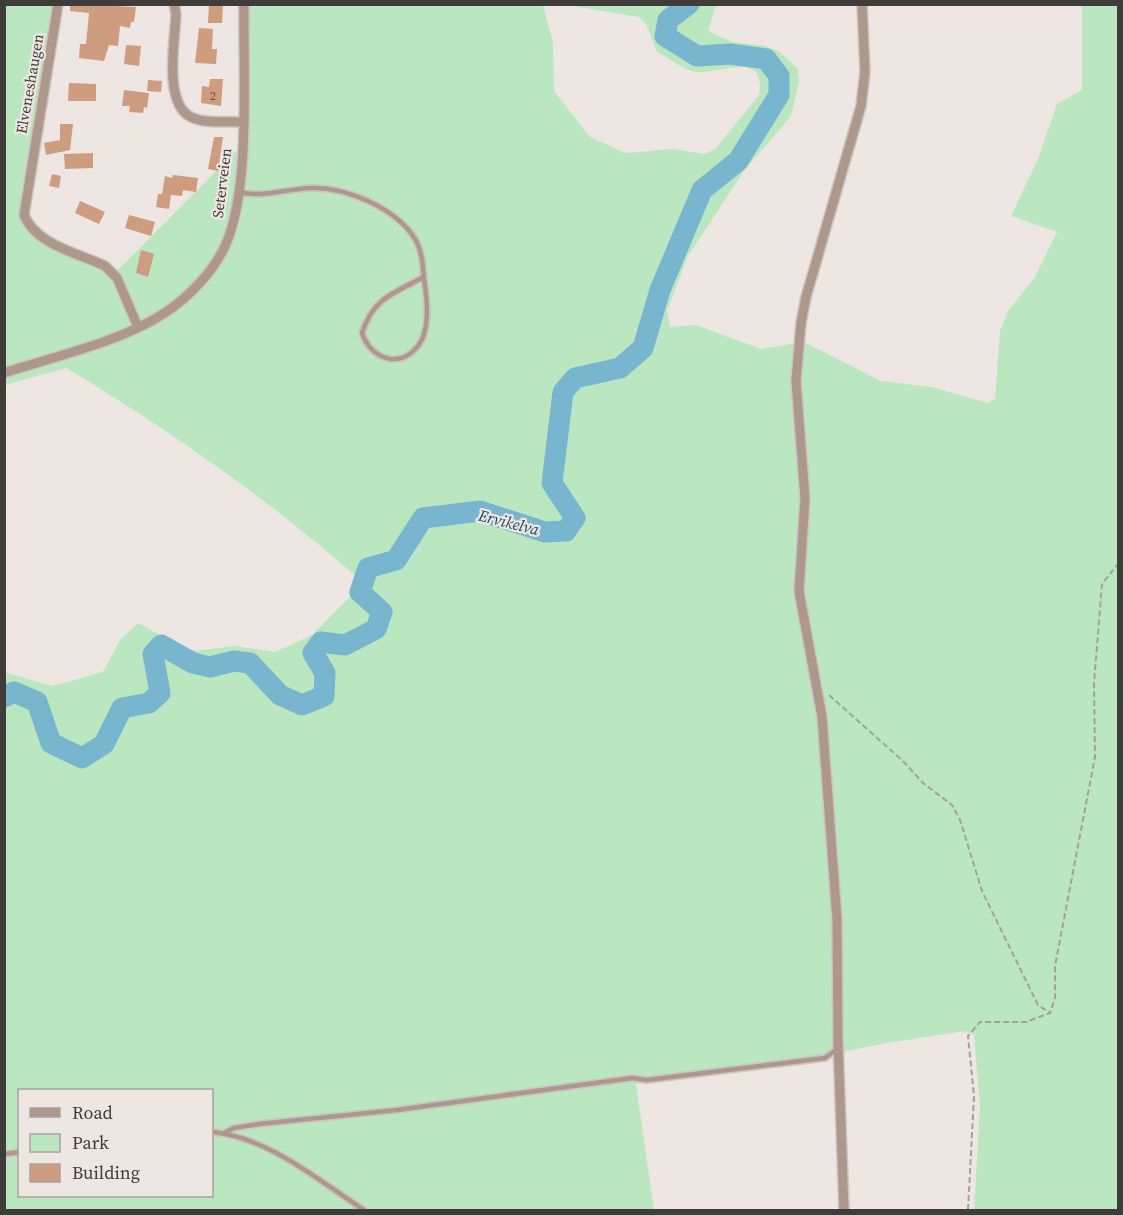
<svg xmlns="http://www.w3.org/2000/svg" width="1123" height="1215" font-family="'Source Serif 4',serif">
  <style>
    .green { fill: #bbe7c0; fill-rule: evenodd }
    .lines { fill: none; stroke-linecap: round; stroke-linejoin: round }
    .river { stroke: #78b6cf; stroke-width: 21 }
    .building { fill: #ce9c7e }
    .lane-casing { stroke: #cbc4c0; stroke-width: 8 }
    .street-casing { stroke: #cbc4c0; stroke-width: 12 }
    .path { stroke: #a6a09d; stroke-width: 2; stroke-dasharray: 6 3; stroke-linecap: butt }
    .lane { stroke: #ae988b; stroke-width: 4.5 }
    .street { stroke: #ae988b; stroke-width: 9 }
    .labels { text-anchor: middle; stroke-width: 4.5; stroke-linejoin: round; paint-order: stroke }
    .number-label { font-size: 12px; fill: #63544b }
    .street-label { font-size: 15px; fill: #3f3c3a; stroke: #eee6e2 }
    .water-label { font-size: 16px; font-style: italic; fill: #184c5e; stroke: #eee6e2 }
  </style>
  <rect width="100%" height="100%" fill="#eee6e2"/>
  <path class="green" d="M5,5H57L22,214L43,240L114,274L241,146L247,5H543L553,43L554,91L590,137L625,153L672,149L705,154L716,148L759,95C767,48 717,75 695,72C683,70 668,57 657,52L646,24L639,17L567,5H716L708,31L732,42L766,46L780,52L798,69L799,82L791,116L744,171L688,256L667,311L670,327L696,325L761,349L804,342L881,381L932,387L987,403L995,399L1000,331L1008,311L1035,277L1057,232L1011,216L1038,159L1057,104L1082,90V5H1118V1210H974L980,1106L974,1035L965,1031L887,1043L803,1060L636,1084L654,1210H5L4,672L52,686L103,672L120,640L138,623L180,646L196,651L235,646L275,652L312,635L351,596L357,582L356,576C266,498 168,429 66,368L5,385ZM20,1090H212V1196H20Z"/>
  <g class="lines">
    <path class="river" d="M4,697L14,692L37,702L51,743L82,758L104,744L122,708L149,703L160,693L153,654L161,645L193,663L210,667L234,661L250,663L280,695L302,705L324,696L325,673L313,653L321,642L345,645L376,629L382,612L360,592L368,568L396,560L423,518L480,511L545,532L566,531L575,518L552,483L563,392L575,378L620,368L643,348L660,290L702,190L738,161L779,95V76L766,59L730,54L697,56L665,36L668,20L689,4"/>
  </g>
  <path class="building" d="M70,4L136,7L134,22H131L130,28L120,26L118,46L109,45L104,61L79,58L80,44H86L89,13L70,11Z
    M209,4H223L222,23H208Z
    M199,28L213,29L212,49H217L216,64L195,63Z
    M126,45L141,46L139,66L124,64Z
    M210,79H223L221,106L201,103L202,86L209,87Z
    M148,80L162,81L161,92L147,91Z
    M69,83L96,84V101H68Z
    M124,90L149,93L147,108L144,107L143,113L129,112L130,106H122Z
    M60,124H73L70,150L46,155L44,143L60,140Z
    M214,137H223L218,171L208,169Z
    M93,153V168L65,169L64,154Z
    M52,174L61,176L59,188L49,186Z
    M173,175L198,178L196,192L183,190L182,196L171,195L169,209L156,207L158,194H162L165,176L172,178Z
    M80,201L105,212L99,224L75,213Z
    M129,215L155,222L151,236L125,228Z
    M141,250L154,254L148,277L136,273Z"/>
  <g class="lines">
    <defs>
      <path id="lane" d="M238,192C264,198 285,189 311,188C346,187 396,208 415,239C422,250 423,266 424,279C427,298 431,329 418,346C399,370 370,358 362,333C373,298 394,293 424,277
        M212,1132C268,1137 318,1180 364,1210
        M224,1133L234,1128L259,1124L397,1110L632,1078L647,1080L825,1058L836,1050
        M4,1154L20,1152"/>
      <path id="street" d="M58,4L24,215C36,245 78,253 105,266L117,278L138,327
        M174,4L176,14C175,41 163,103 191,117C204,124 227,121 242,122
        M4,373C55,356 122,342 166,312C190,296 214,271 226,244C251,187 243,69 244,4
        M844,1210L838,1042L837,919L822,717L799,591L805,498L796,381L801,323L806,297L861,106L865,72L862,4"/>
    </defs>
    <use href="#lane" class="lane-casing"/>
    <use href="#street" class="street-casing"/>
    <path class="path" d="M829,695L903,761L923,783L952,805L960,820L982,891L1038,1005L1050,1013
      M968,1210L974,1096L968,1036L980,1022H1026L1050,1013L1055,998V966L1095,757L1094,683L1102,584L1118,564"/>
    <use href="#lane" class="lane"/>
    <use href="#street" class="street"/>
  </g>
  <g class="labels">
    <g class="number-label">
      <text x="213" y="100">2</text>
    </g>
    <g class="street-label">
      <text transform="translate(30 84) rotate(-80)" y="5">Elveneshaugen</text>
      <text transform="translate(222 183) rotate(-83)" y="5">Seterveien</text>
    </g>
    <g class="water-label">
      <text transform="translate(509 522) rotate(14)" y="6">Ervikelva</text>
    </g>
  </g>
  <rect width="1123" height="1215" fill="none" stroke="#3f3c3a" stroke-width="12"/>
  <rect x="18" y="1089" width="195" height="108" fill="#eee6e2" stroke="#a8a29f" stroke-width="1.5"/>
  <rect x="30" y="1108" width="30" height="9" fill="#ae988b" stroke="#a8a29f" stroke-width="1.5"/>
  <text x="72" y="1119" font-size="18" fill="#3f3c3a">Road</text>
  <rect x="30" y="1134" width="30" height="18" fill="#bbe7c0" stroke="#a8a29f" stroke-width="1.5"/>
  <text x="72" y="1149" font-size="18" fill="#3f3c3a">Park</text>
  <rect x="30" y="1164" width="30" height="18" fill="#ce9c7e" stroke="#a8a29f" stroke-width="1.5"/>
  <text x="72" y="1179" font-size="18" fill="#3f3c3a">Building</text>
</svg>
